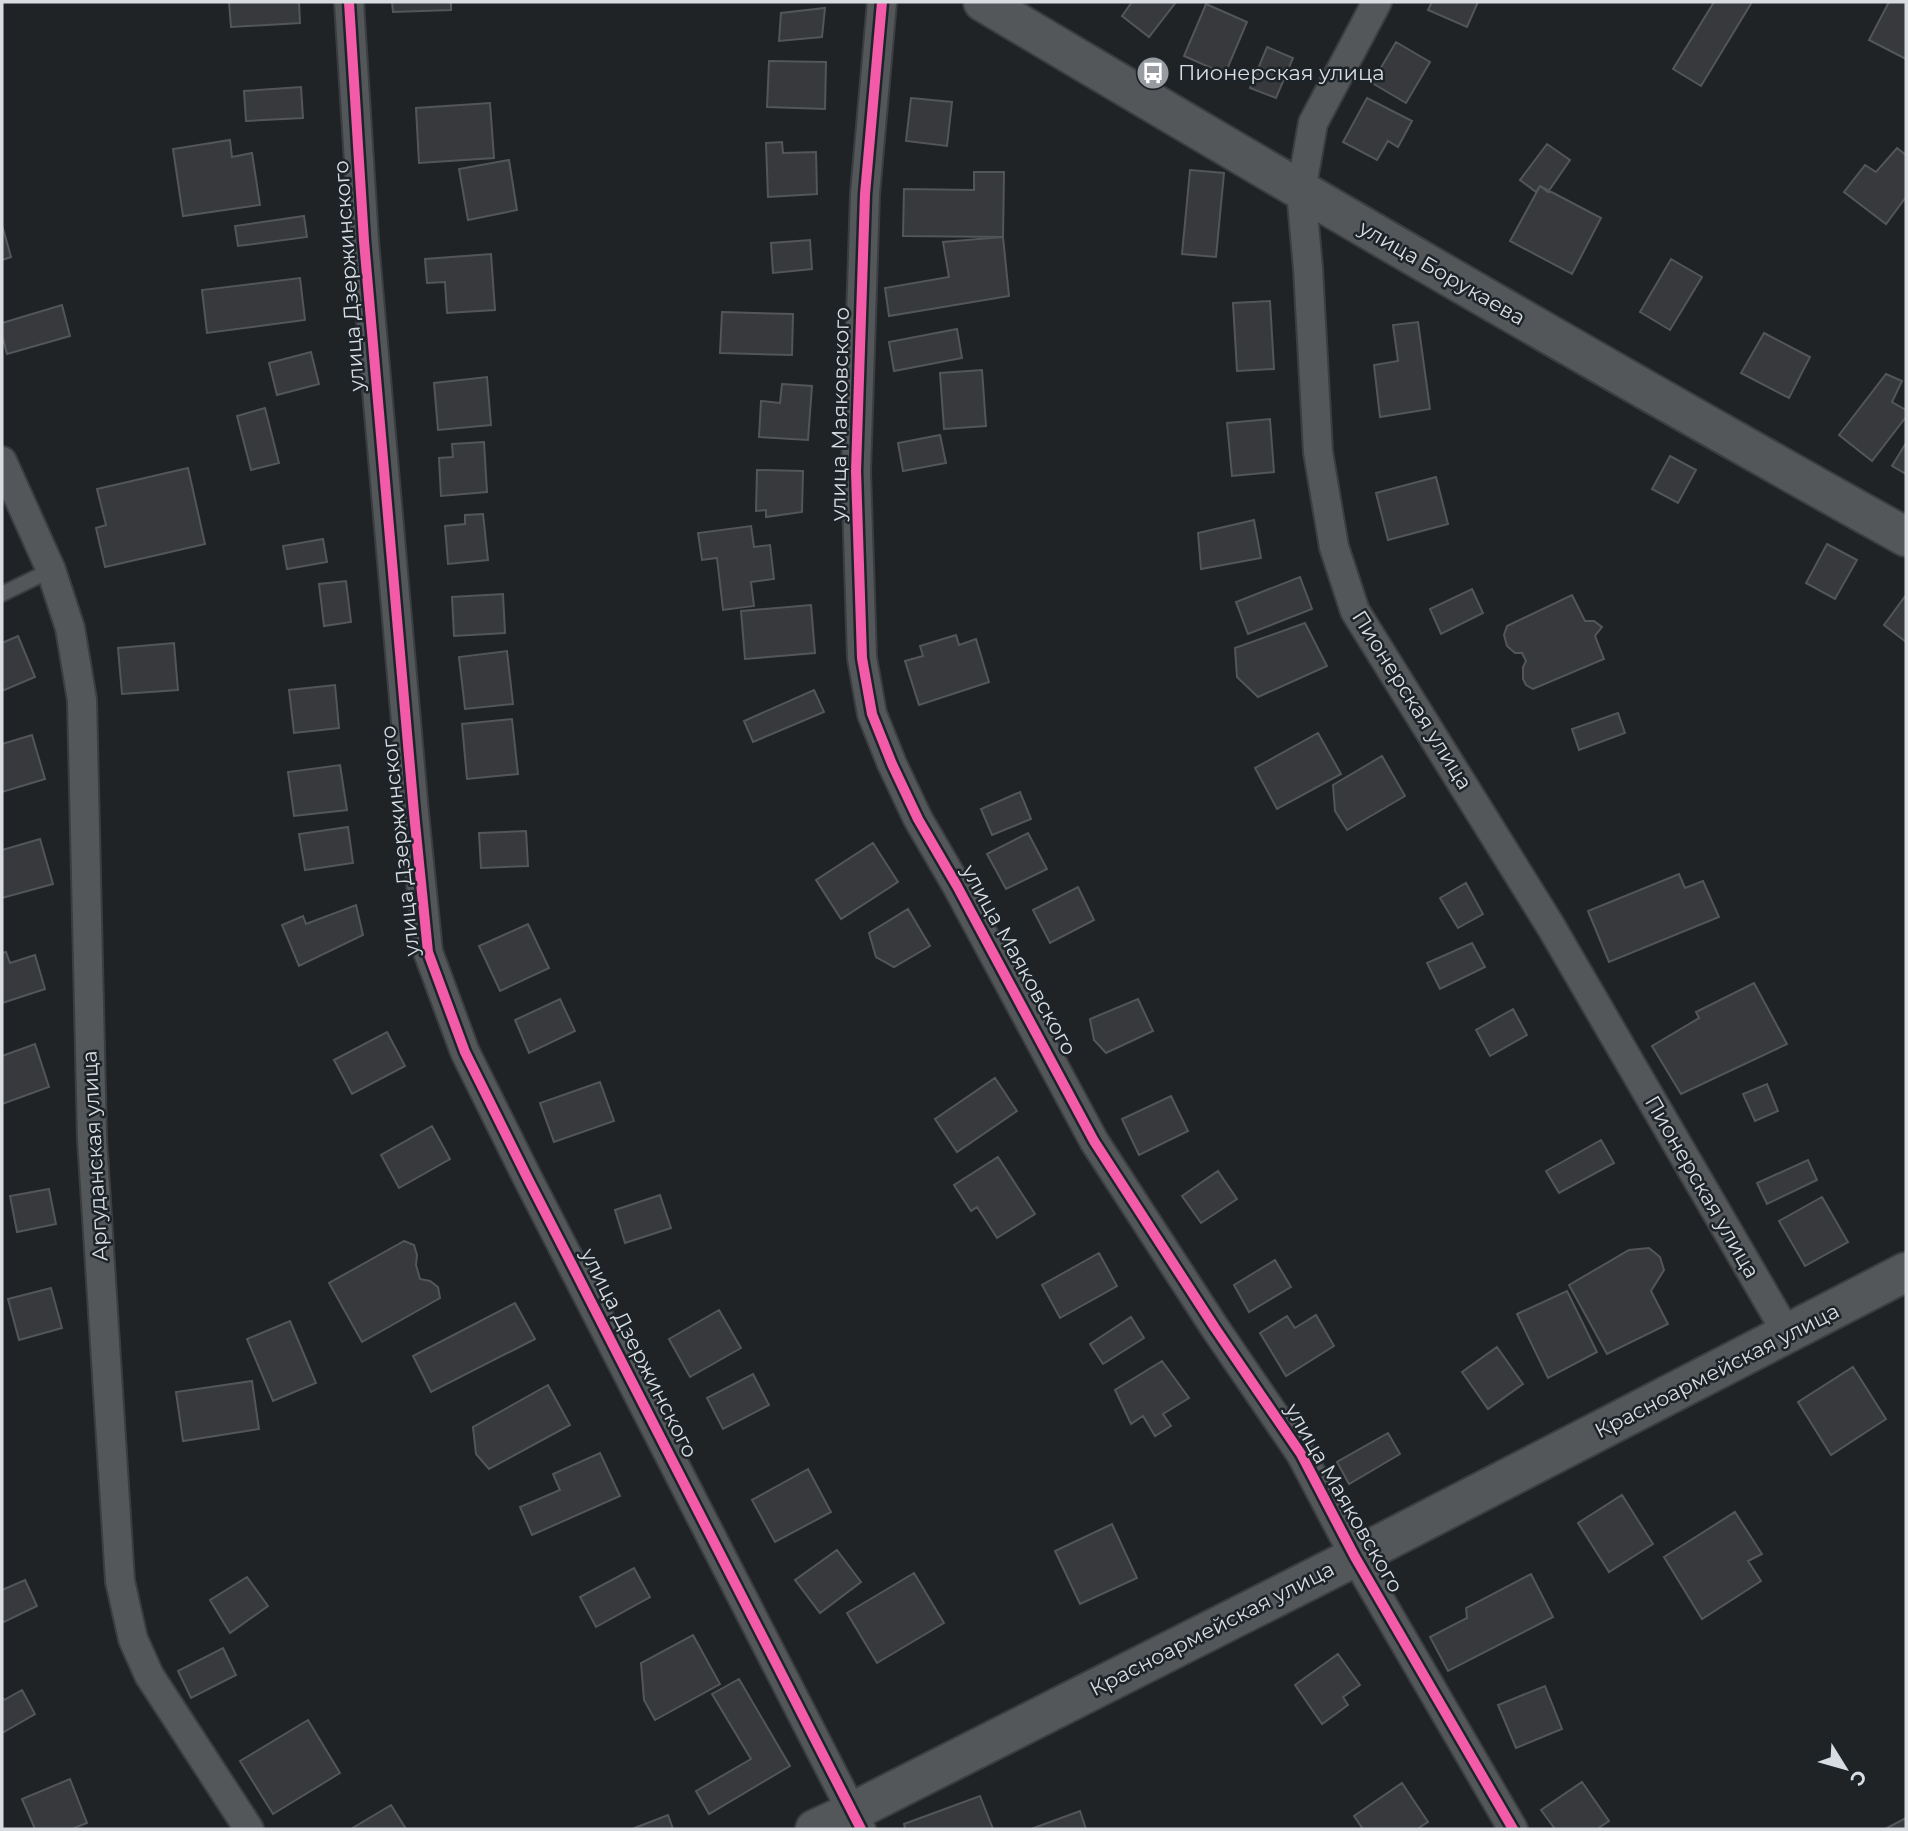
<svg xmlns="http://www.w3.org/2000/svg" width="1908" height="1831" font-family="Montserrat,sans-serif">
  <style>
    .building { fill: #37393c; stroke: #535658; stroke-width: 2 }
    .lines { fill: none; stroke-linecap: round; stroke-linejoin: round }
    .lane-casing { stroke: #3b3e41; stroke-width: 18 }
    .street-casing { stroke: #3b3e41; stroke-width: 32 }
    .secondary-casing { stroke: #3b3e41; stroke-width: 42 }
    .lane { stroke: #545759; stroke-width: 14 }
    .street { stroke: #545759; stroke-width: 28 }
    .secondary { stroke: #545759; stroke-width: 38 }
    .cycleway-casing { stroke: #1d2429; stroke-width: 15 }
    .cycleway { stroke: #f35aa7; stroke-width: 10 }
    .labels { text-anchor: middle; stroke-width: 5; stroke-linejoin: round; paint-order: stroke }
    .poi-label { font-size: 21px; fill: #d9dde1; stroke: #1d2429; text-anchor: start }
    .street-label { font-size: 21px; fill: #d9dde1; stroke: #1d2429 }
  </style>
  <rect width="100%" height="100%" fill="#202326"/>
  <path class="building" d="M229,2H299L300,23L231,27Z
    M392,2H451V10L393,12Z
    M1132,2H1176L1149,37L1122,16Z
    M1432,2H1478L1467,27L1428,10Z
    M1714,2H1752L1701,86L1673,69Z
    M1889,2H1906V59L1869,40Z
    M1206,4L1247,22L1225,74L1184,56Z
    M825,8L822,37L779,41L781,13Z
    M1396,42L1430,62L1406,103L1372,83Z
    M1267,47L1293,58L1276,98L1250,88Z
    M769,61L826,62L825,109L767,107Z
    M301,87L303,118L246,121L244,91Z
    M911,98L952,102L947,146L906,141Z
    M1367,98L1412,121L1398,147L1388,141L1377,160L1343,142Z
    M490,103L494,158L419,163L416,108Z
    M230,140L232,157L252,153L260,205L183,216L173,149Z
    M782,142L783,153L816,152L817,194L768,197L766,143Z
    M1547,144L1570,160L1548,192L1540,186L1536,192L1520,180Z
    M1897,148L1906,155V197L1886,224L1844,192L1865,165L1876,172Z
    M509,160L517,210L468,220L459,169Z
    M1190,170L1224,173L1216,257L1182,254Z
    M974,172H1004L1003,237L903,236L904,189L974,190Z
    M1540,186L1601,218L1572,274L1510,241Z
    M304,216L307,237L238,246L235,226Z
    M2,225L11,257L2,260Z
    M1003,237L1009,296L889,316L885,288L949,277L943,242Z
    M810,240L812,269L773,273L771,243Z
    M491,254L495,310L447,313L445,282L427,283L425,259Z
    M1671,259L1702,277L1670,330L1640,312Z
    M300,278L305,320L207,333L202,290Z
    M1270,301L1274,369L1237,371L1233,303Z
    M62,305L70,336L7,354L2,335V323Z
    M722,312L793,314L792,355L720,353Z
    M1418,322L1430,409L1380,417L1374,365L1398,361L1393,325Z
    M957,329L962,358L894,371L889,342Z
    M1764,333L1810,357L1789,398L1741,373Z
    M311,352L319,384L277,395L269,363Z
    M982,370L986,426L944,429L940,373Z
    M1886,374L1902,381L1892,402L1906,410V417L1872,461L1839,435Z
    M487,377L491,425L438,430L434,383Z
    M782,384L812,386L808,440L759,437L761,401L780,403Z
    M265,408L279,463L251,470L237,416Z
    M1270,419L1274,472L1232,476L1227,423Z
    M940,435L946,463L903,471L898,443Z
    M484,442L487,492L441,496L439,458L453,457L452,444Z
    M1906,443V474L1892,466Z
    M1670,456L1696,470L1678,503L1652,489Z
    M188,468L205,544L105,567L96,528L106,525L97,489Z
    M757,470L803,471L802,512L766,517V510L756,511Z
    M1436,477L1448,524L1388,540L1376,493Z
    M483,514L488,560L448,564L445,526L465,524V515Z
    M1254,520L1261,558L1201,569L1198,533Z
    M751,526L754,547L770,545L774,579L751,582L754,606L723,610L717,558L702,560L698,533Z
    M323,539L327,562L287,569L283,546Z
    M1827,544L1857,560L1835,599L1806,583Z
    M1300,577L1312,609L1248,634L1236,602Z
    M346,581L351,622L324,626L319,584Z
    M1472,589L1483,613L1441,634L1430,609Z
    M503,594L505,633L454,636L452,597Z
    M1572,595L1585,621H1594L1602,627L1595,636L1604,659L1533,689L1526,685L1523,679V667L1526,661L1522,653H1515L1507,646L1504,635L1507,626Z
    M1906,595V642L1884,625Z
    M811,605L815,653L745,659L741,611Z
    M1305,623L1327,666L1258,697L1237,677L1235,648Z
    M956,635L959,645L976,639L989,682L919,705L905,661L923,656L920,646Z
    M18,636L35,677L2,691V643Z
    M174,643L178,690L122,694L118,648Z
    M507,651L513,704L465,709L459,657Z
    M335,685L339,728L294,733L289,690Z
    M814,690L824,712L753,742L744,721Z
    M1618,713L1625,733L1579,750L1572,729Z
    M512,719L518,774L467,779L462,724Z
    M1318,733L1341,774L1277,809L1255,768Z
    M32,735L45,779L2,792V744Z
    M1382,756L1405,796L1347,830L1335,811L1333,785Z
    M340,765L347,810L294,816L288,772Z
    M1020,792L1031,819L992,835L981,809Z
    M348,827L353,863L305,870L299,834Z
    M526,831L528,866L481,868L479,833Z
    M1028,833L1047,869L1006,889L987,854Z
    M40,839L53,884L2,898V850Z
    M873,843L898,882L841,919L816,880Z
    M1679,874L1685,888L1703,881L1719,917L1609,962L1588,911Z
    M1466,883L1483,914L1458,928L1440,898Z
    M1078,887L1094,920L1050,943L1033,910Z
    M356,905L363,935L299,966L282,925L303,916L306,924Z
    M908,909L930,946L894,967L876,957L869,933Z
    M528,924L549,968L500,991L479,946Z
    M1472,943L1485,967L1440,989L1427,963Z
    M6,952L10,963L35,955L45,989L2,1003V953Z
    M1754,983L1787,1044L1681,1094L1652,1046L1699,1018L1696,1012Z
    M560,999L575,1031L529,1053L515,1020Z
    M1138,999L1153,1031L1106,1053L1094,1040L1090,1019Z
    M1513,1009L1527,1035L1490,1056L1476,1030Z
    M387,1032L405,1066L352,1094L334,1060Z
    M35,1044L49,1087L2,1104V1056Z
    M995,1078L1017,1111L957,1152L935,1119Z
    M600,1082L614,1121L554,1142L540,1103Z
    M1767,1084L1778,1111L1755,1121L1743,1094Z
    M1171,1096L1188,1131L1139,1155L1122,1119Z
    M432,1126L450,1159L399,1188L381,1155Z
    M1601,1140L1614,1163L1559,1193L1546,1171Z
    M998,1157L1035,1214L997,1238L977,1207L971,1211L954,1185Z
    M1808,1160L1817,1180L1767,1204L1757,1183Z
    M1218,1171L1237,1199L1201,1223L1182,1196Z
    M49,1189L56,1224L17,1232L10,1196Z
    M660,1195L671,1228L625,1243L615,1210Z
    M1822,1197L1848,1242L1805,1266L1779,1221Z
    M404,1241L414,1245L417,1255L416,1265L420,1279L430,1281L438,1287L440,1298L362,1342L329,1283Z
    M1649,1248L1660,1257L1664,1270L1651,1291L1668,1324L1607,1354L1569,1285L1629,1250Z
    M1099,1253L1117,1286L1060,1318L1042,1285Z
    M1275,1260L1291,1287L1249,1312L1234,1285Z
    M51,1288L62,1328L19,1340L8,1299Z
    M1567,1291L1597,1352L1548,1378L1517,1314Z
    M515,1303L535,1339L431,1392L413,1356Z
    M719,1310L741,1348L690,1377L669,1339Z
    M1316,1315L1334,1346L1286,1376L1260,1333L1287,1316L1295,1328Z
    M1131,1317L1144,1338L1103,1364L1090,1344Z
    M290,1321L316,1383L273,1401L247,1339Z
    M1497,1347L1523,1384L1488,1409L1462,1372Z
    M1162,1361L1189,1398L1163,1414L1171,1426L1155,1436L1143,1416L1131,1424L1115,1390Z
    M1853,1367L1886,1419L1831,1455L1798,1402Z
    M753,1374L769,1405L723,1429L707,1398Z
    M252,1381L259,1429L183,1441L176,1392Z
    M548,1385L570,1425L489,1469L476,1454L473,1427Z
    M1388,1433L1400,1454L1349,1484L1337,1462Z
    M600,1453L620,1496L532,1535L520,1507L560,1490L553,1474Z
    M808,1469L831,1512L775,1542L752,1500Z
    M1622,1495L1653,1544L1609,1572L1578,1523Z
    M1735,1512L1762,1554L1748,1561L1761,1581L1702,1619L1664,1557Z
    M1112,1524L1137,1578L1080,1604L1055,1551Z
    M837,1550L861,1582L820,1613L795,1580Z
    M634,1568L650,1597L596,1627L580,1597Z
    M914,1573L944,1623L877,1663L847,1613Z
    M1531,1574L1553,1617L1448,1671L1430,1637L1467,1618L1466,1608Z
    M247,1577L268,1606L230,1633L210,1600Z
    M25,1580L37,1606L2,1623V1590Z
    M693,1635L720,1684L655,1720L644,1700L641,1663Z
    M223,1648L236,1675L191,1698L178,1671Z
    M1338,1654L1360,1685L1343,1697L1348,1705L1322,1724L1295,1685Z
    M739,1679L790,1766L709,1814L696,1791L751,1759L712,1694Z
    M1545,1686L1562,1729L1516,1748L1498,1705Z
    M22,1690L35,1714L2,1733V1697L4,1700Z
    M308,1720L340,1773L273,1814L240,1761Z
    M70,1779L87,1823L72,1829H35L22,1799Z
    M1582,1782L1609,1821L1597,1829H1555L1541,1810Z
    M1402,1783L1428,1822L1417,1829H1363L1354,1816Z
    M980,1796L993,1829H905L904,1824Z
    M391,1805L406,1829H351Z
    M1080,1811L1086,1829H1031Z
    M668,1815L673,1829H632Z
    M1906,1818V1829H1885Z"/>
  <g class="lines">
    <defs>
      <path id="lane" d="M2,594L51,570"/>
      <path id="street" d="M349,2L364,241L414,813L428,952L465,1052L528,1179L861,1829
        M882,2L865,194L856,471L862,658L872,714L892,764L918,819L957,886L1094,1141L1215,1328L1301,1454L1355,1557L1513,1829
        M1377,2L1313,123L1301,191L1308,268L1318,452L1334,547L1355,611L1550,925L1788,1335
        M2,461L51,570L70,628L82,700L92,1138L120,1581L133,1639L149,1675L249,1829"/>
      <path id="secondary" d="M983,2C1288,184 1596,364 1906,537
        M815,1829L852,1812L1355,1557L1906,1272"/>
    </defs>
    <use href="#lane" class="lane-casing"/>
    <use href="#street" class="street-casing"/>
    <use href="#secondary" class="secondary-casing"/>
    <use href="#lane" class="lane"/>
    <use href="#street" class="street"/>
    <use href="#secondary" class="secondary"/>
    <defs>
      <path id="cycleway" d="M349,2L364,241L414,813L428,952L465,1052L528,1179L861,1829
        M882,2L865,194L856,471L862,658L872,714L892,764L918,819L957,886L1094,1141L1215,1328L1301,1454L1355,1557L1513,1829"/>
    </defs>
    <use href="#cycleway" class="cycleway-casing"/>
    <use href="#cycleway" class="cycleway"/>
  </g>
  <defs>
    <symbol id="bus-disc" viewBox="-11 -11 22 22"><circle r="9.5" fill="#989ca0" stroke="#1d2429"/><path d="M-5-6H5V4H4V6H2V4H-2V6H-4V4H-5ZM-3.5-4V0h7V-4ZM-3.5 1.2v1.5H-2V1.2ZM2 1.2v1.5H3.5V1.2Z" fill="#fff"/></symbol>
  </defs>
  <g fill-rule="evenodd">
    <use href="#bus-disc" x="1134" y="54" width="38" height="38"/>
  </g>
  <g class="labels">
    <g class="poi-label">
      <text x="1178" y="80">Пионерская улица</text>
    </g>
    <g class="street-label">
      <text transform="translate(1442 273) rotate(30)" y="7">улица Борукаева</text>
      <text transform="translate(349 276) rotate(-94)" y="7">улица Дзержинского</text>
      <text transform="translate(840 414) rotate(-89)" y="7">улица Маяковского</text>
      <text transform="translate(1412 700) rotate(58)" y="7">Пионерская улица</text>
      <text transform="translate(400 841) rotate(-96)" y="7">улица Дзержинского</text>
      <text transform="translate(1019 960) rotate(61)" y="7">улица Маяковского</text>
      <text transform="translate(95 1156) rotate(-93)" y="7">Аргуданская улица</text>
      <text transform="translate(1702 1187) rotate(60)" y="7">Пионерская улица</text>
      <text transform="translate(639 1353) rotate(63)" y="7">улица Дзержинского</text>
      <text transform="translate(1717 1371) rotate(-27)" y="7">Красноармейская улица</text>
      <text transform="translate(1344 1498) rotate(60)" y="7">улица Маяковского</text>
      <text transform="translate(1212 1629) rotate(-27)" y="7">Красноармейская улица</text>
    </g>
  </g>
  <rect width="1908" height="1831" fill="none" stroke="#d9dde1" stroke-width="7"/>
  <g transform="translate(1845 1768) rotate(127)" stroke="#1d2429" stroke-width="5" paint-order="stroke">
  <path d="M0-5L12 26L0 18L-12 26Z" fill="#d9dde1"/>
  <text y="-10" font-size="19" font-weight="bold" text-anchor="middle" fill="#d9dde1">С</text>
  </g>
</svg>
